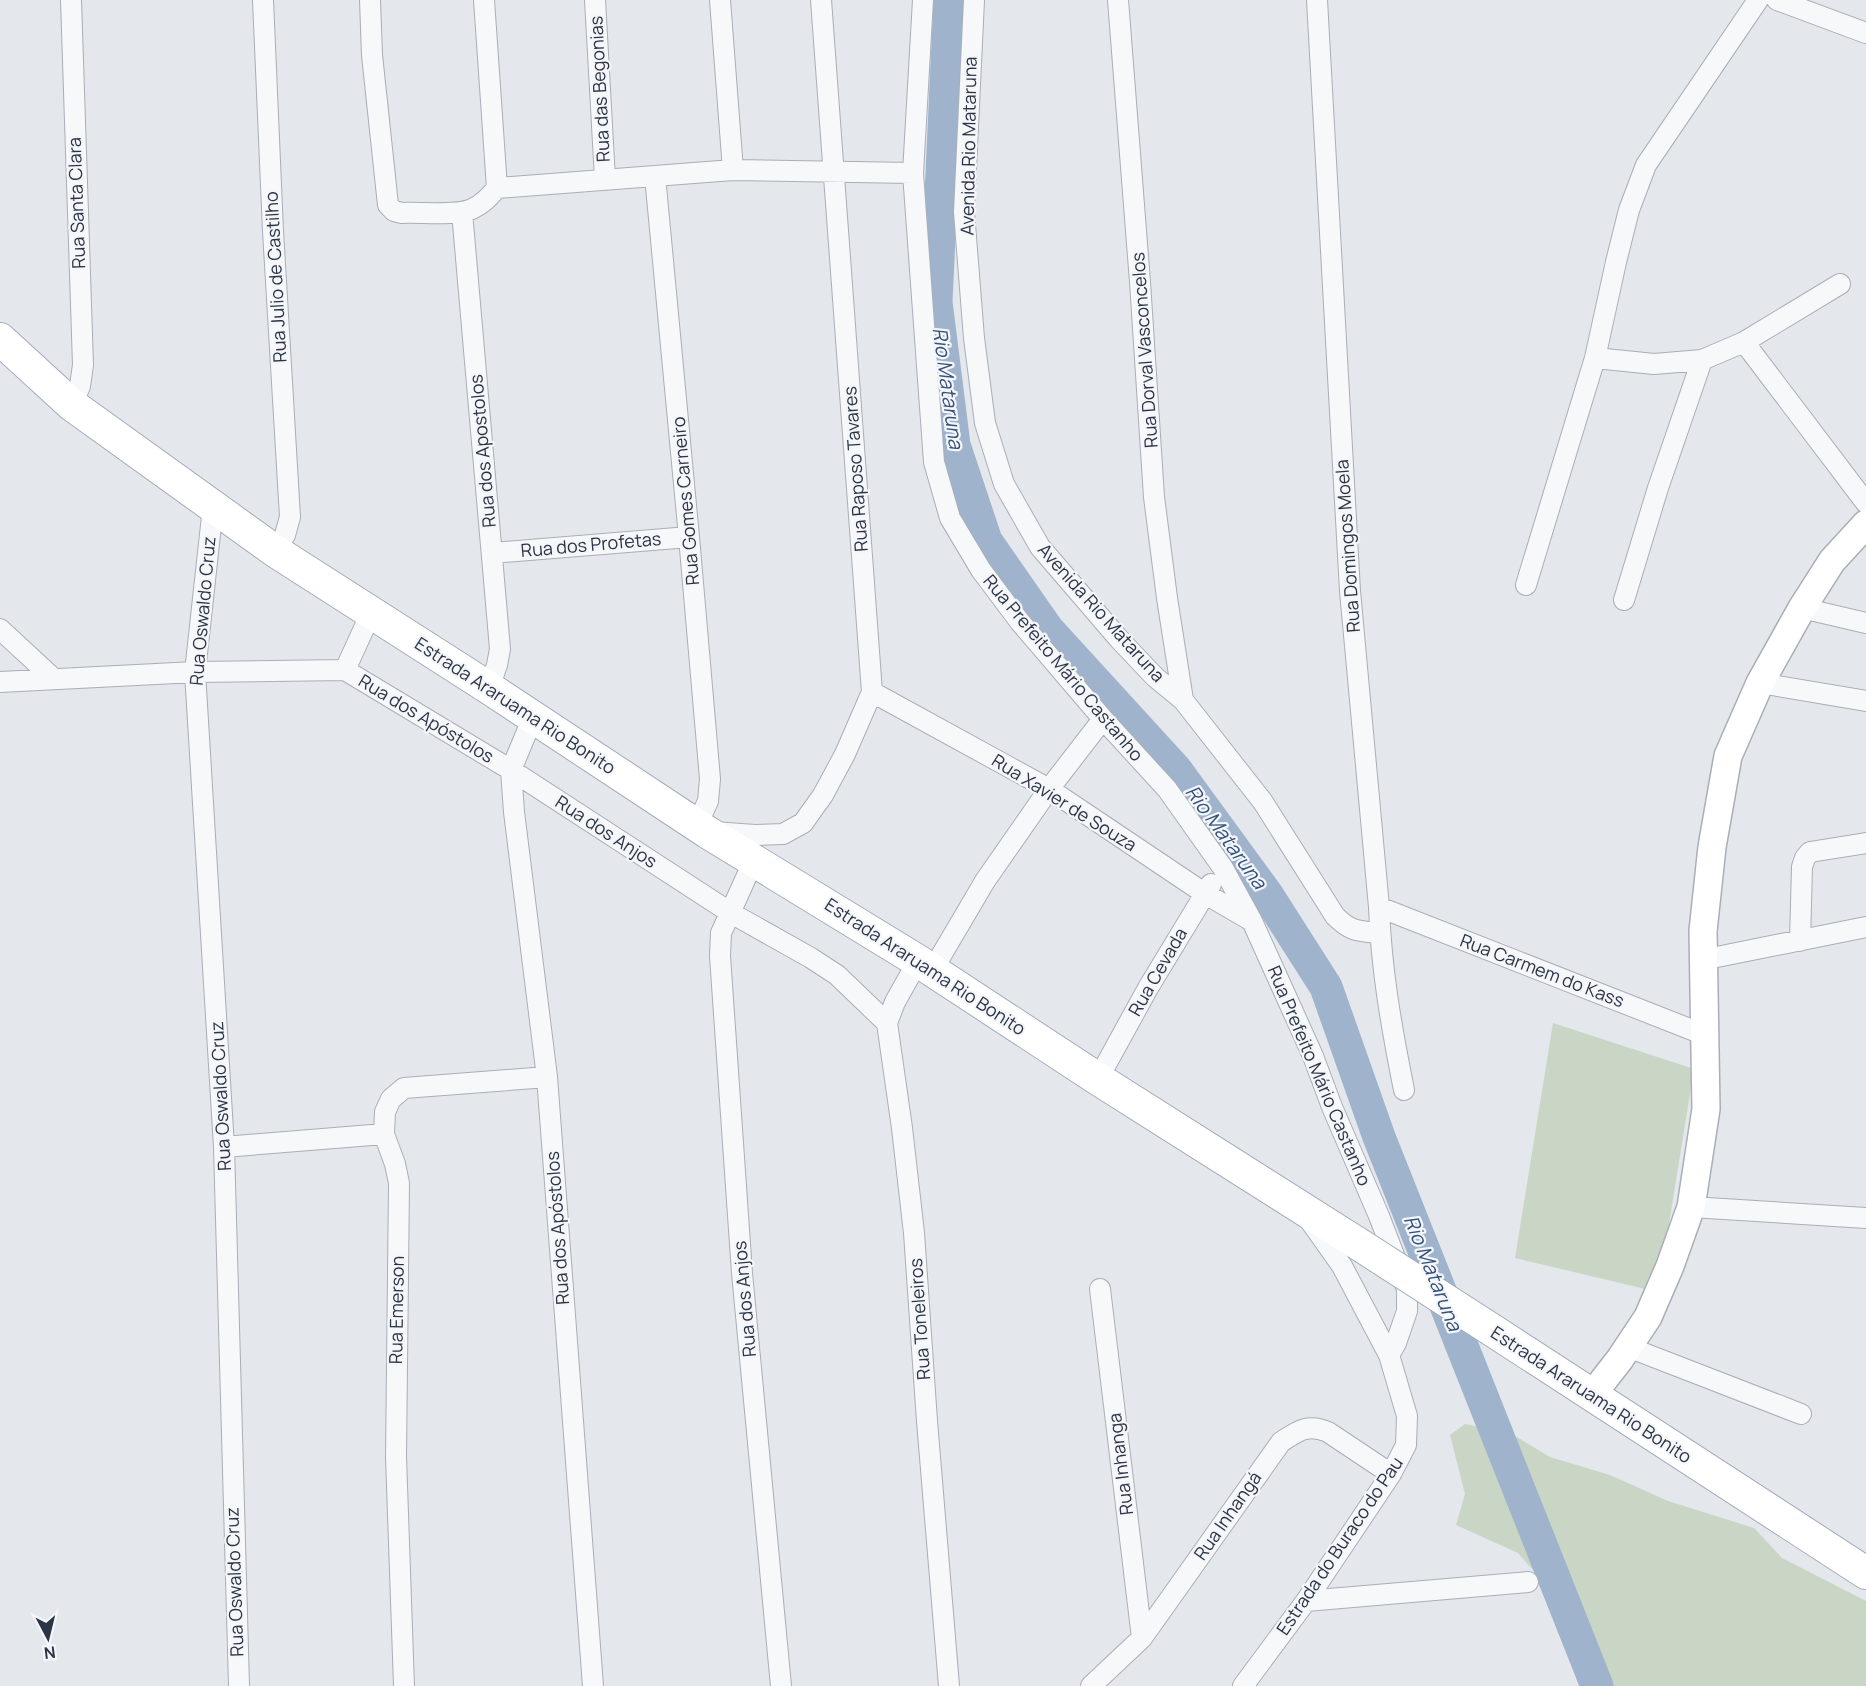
<svg xmlns="http://www.w3.org/2000/svg" width="1866" height="1686" font-family="Manrope,sans-serif">
  <style>
    .green { fill: #c9d6c5 }
    .lines { fill: none; stroke-linecap: round; stroke-linejoin: round }
    .river { stroke: #9fb4cc; stroke-width: 33 }
    .street-casing { stroke: #a9aeb7; stroke-width: 22 }
    .secondary-casing { stroke: #a9aeb7; stroke-width: 30 }
    .primary-casing { stroke: #a3abb8; stroke-width: 34 }
    .street { stroke: #f7f8fa; stroke-width: 20 }
    .secondary { stroke: #fff; stroke-width: 27 }
    .primary { stroke: #fff; stroke-width: 32 }
    .primary-bridge-casing { stroke: #a3abb8; stroke-width: 34; stroke-linecap: butt }
    .primary-bridge { stroke: #fff; stroke-width: 32 }
    .labels { text-anchor: middle; stroke-width: 4.5; stroke-linejoin: round; paint-order: stroke }
    .street-label { font-size: 18px; fill: #2b3445; stroke: #f4f6f9 }
    .water-label { font-size: 20px; font-style: italic; fill: #34527a; stroke: #f4f6f9 }
  </style>
  <rect width="100%" height="100%" fill="#e4e7ec"/>
  <path class="green" d="M1553,1023L1694,1069L1658,1292L1515,1258Z
    M1465,1424L1512,1434L1550,1457L1610,1475L1668,1501L1754,1528L1782,1558L1866,1601V1686H1601L1595,1641L1518,1553L1456,1525L1465,1494L1450,1435Z"/>
  <g class="lines">
    <path class="river" d="M950,0L936,302L954,445L986,541L1048,630L1176,770L1268,896L1326,987L1379,1137L1597,1686"/>
    <defs>
      <path id="street" d="M71,0L83,365L80,386L72,405
        M263,0L273,231L290,517L285,535L275,551
        M370,0L372,55L388,205L394,211L402,213C420,212 457,216 472,209C483,204 490,196 497,188L733,170L913,173
        M484,0L497,188
        M595,0L605,179
        M720,0L733,170
        M923,0L913,173L934,462L950,518L981,570L1020,622L1103,719L1167,789L1223,868L1252,921L1313,1056L1332,1107L1379,1216L1407,1289V1311L1396,1343L1389,1355
        M974,0L964,212L974,338L985,423L1004,484L1040,547L1119,639L1155,677L1183,700L1263,802L1335,916C1351,932 1358,931 1380,933
        M1118,0L1140,282L1154,497L1167,598L1183,700
        M1317,0L1350,591L1379,907C1381,969 1392,1030 1404,1090
        M1777,0L1866,33
        M655,176L689,537L710,779L708,801L697,825
        M462,212L500,649L497,665L489,688
        M1744,342L1840,284
        M1595,358L1616,262L1629,210L1646,165L1758,0
        M213,507L195,672L224,1147L239,1686
        M492,553L689,537
        M1526,585L1595,358L1654,364L1702,360L1744,342L1866,503
        M1624,600L1658,488L1702,360
        M1802,608L1866,623
        M0,629L54,679
        M345,670L371,613
        M0,682L195,672L345,670L511,770L731,913L811,958L837,975L887,1023
        M1760,683L1866,701
        M872,692L1049,789L1204,893L1252,921
        M533,717L511,770L514,812L547,1077L593,1686
        M713,832L755,835L783,834L803,823L823,795L845,754L872,692L821,0
        M754,860L721,933L720,956L742,1273L781,1686
        M1379,907L1705,1035
        M1800,941L1802,867L1805,858L1810,852L1866,843
        M1702,960L1866,927
        M918,961L895,1002L887,1023L902,1128L914,1233L927,1421L949,1686
        M932,971L985,881L1049,789L1103,719
        M1098,1079L1148,988L1211,884
        M224,1147L384,1134
        M1691,1207L1866,1218
        M1100,1289L1142,1638
        M1628,1347L1801,1414
        M1306,1601L1528,1582
        M404,1686L396,1457L399,1183L395,1164L384,1134L385,1112L391,1099L404,1088L547,1077
        M1091,1686L1142,1638L1281,1442C1298,1431 1308,1423 1328,1432L1391,1474
        M1243,1686L1306,1601L1391,1474L1406,1445L1407,1416L1389,1355L1342,1266L1310,1221"/>
      <path id="secondary" d="M1592,1395L1620,1359L1648,1317L1670,1266L1691,1207L1706,1109L1703,931L1712,847L1728,756L1760,683L1802,608L1832,561L1866,524"/>
      <path id="primary" d="M0,339L72,405L275,551L489,688L707,832L918,961L1098,1079L1357,1243
        M1492,1330L1866,1573"/>
    </defs>
    <use href="#street" class="street-casing"/>
    <use href="#secondary" class="secondary-casing"/>
    <use href="#primary" class="primary-casing"/>
    <use href="#street" class="street"/>
    <use href="#secondary" class="secondary"/>
    <use href="#primary" class="primary"/>
    <defs>
      <path id="primary-bridge" d="M1357,1243L1492,1330"/>
    </defs>
    <use href="#primary-bridge" class="primary-bridge-casing"/>
    <use href="#primary-bridge" class="primary-bridge"/>
  </g>
  <g class="labels">
    <g class="street-label">
      <text transform="translate(600 89) rotate(-93)" y="6">Rua das Begonias</text>
      <text transform="translate(969 146) rotate(-89)" y="6">Avenida Rio Mataruna</text>
      <text transform="translate(77 203) rotate(-92)" y="6">Rua Santa Clara</text>
      <text transform="translate(276 277) rotate(-93)" y="6">Rua Julio de Castilho</text>
      <text transform="translate(1145 350) rotate(-94)" y="6">Rua Dorval Vasconcelos</text>
      <text transform="translate(483 451) rotate(-95)" y="6">Rua dos Apostolos</text>
      <text transform="translate(856 469) rotate(-94)" y="6">Rua Raposo Tavares</text>
      <text transform="translate(686 501) rotate(-95)" y="6">Rua Gomes Carneiro</text>
      <text transform="translate(591 545) rotate(-5)" y="6">Rua dos Profetas</text>
      <text transform="translate(1348 546) rotate(-94)" y="6">Rua Domingos Moela</text>
      <text transform="translate(203 611) rotate(-85)" y="6">Rua Oswaldo Cruz</text>
      <text transform="translate(1101 613) rotate(48)" y="6">Avenida Rio Mataruna</text>
      <text transform="translate(1063 668) rotate(50)" y="6">Rua Prefeito Mário Castanho</text>
      <text transform="translate(515 706) rotate(33)" y="6">Estrada Araruama Rio Bonito</text>
      <text transform="translate(426 719) rotate(31)" y="6">Rua dos Apóstolos</text>
      <text transform="translate(1064 803) rotate(32)" y="6">Rua Xavier de Souza</text>
      <text transform="translate(606 832) rotate(33)" y="6">Rua dos Anjos</text>
      <text transform="translate(925 967) rotate(33)" y="6">Estrada Araruama Rio Bonito</text>
      <text transform="translate(1542 971) rotate(21)" y="6">Rua Carmem do Kass</text>
      <text transform="translate(1158 972) rotate(-60)" y="6">Rua Cevada</text>
      <text transform="translate(1319 1076) rotate(67)" y="6">Rua Prefeito Mário Castanho</text>
      <text transform="translate(221 1096) rotate(-93)" y="6">Rua Oswaldo Cruz</text>
      <text transform="translate(558 1228) rotate(-94)" y="6">Rua dos Apóstolos</text>
      <text transform="translate(745 1299) rotate(-95)" y="6">Rua dos Anjos</text>
      <text transform="translate(397 1310) rotate(-89)" y="6">Rua Emerson</text>
      <text transform="translate(920 1319) rotate(-94)" y="6">Rua Toneleiros</text>
      <text transform="translate(1591 1395) rotate(33)" y="6">Estrada Araruama Rio Bonito</text>
      <text transform="translate(1121 1464) rotate(-97)" y="6">Rua Inhanga</text>
      <text transform="translate(1228 1516) rotate(-55)" y="6">Rua Inhangá</text>
      <text transform="translate(1340 1546) rotate(-56)" y="6">Estrada do Buraco do Pau</text>
      <text transform="translate(235 1582) rotate(-92)" y="6">Rua Oswaldo Cruz</text>
    </g>
    <g class="water-label">
      <text transform="translate(948 388) rotate(82)" y="7">Rio Mataruna</text>
      <text transform="translate(1226 837) rotate(54)" y="7">Rio Mataruna</text>
      <text transform="translate(1433 1273) rotate(68)" y="7">Rio Mataruna</text>
    </g>
  </g>
  <g transform="translate(48 1638) rotate(173)" stroke="#f4f6f9" stroke-width="4.5" paint-order="stroke">
  <path d="M0-4.5L10 22L0 15L-10 22Z" fill="#2b3445"/>
  <text y="-9" font-size="16" font-weight="bold" text-anchor="middle" fill="#2b3445">N</text>
  </g>
</svg>
